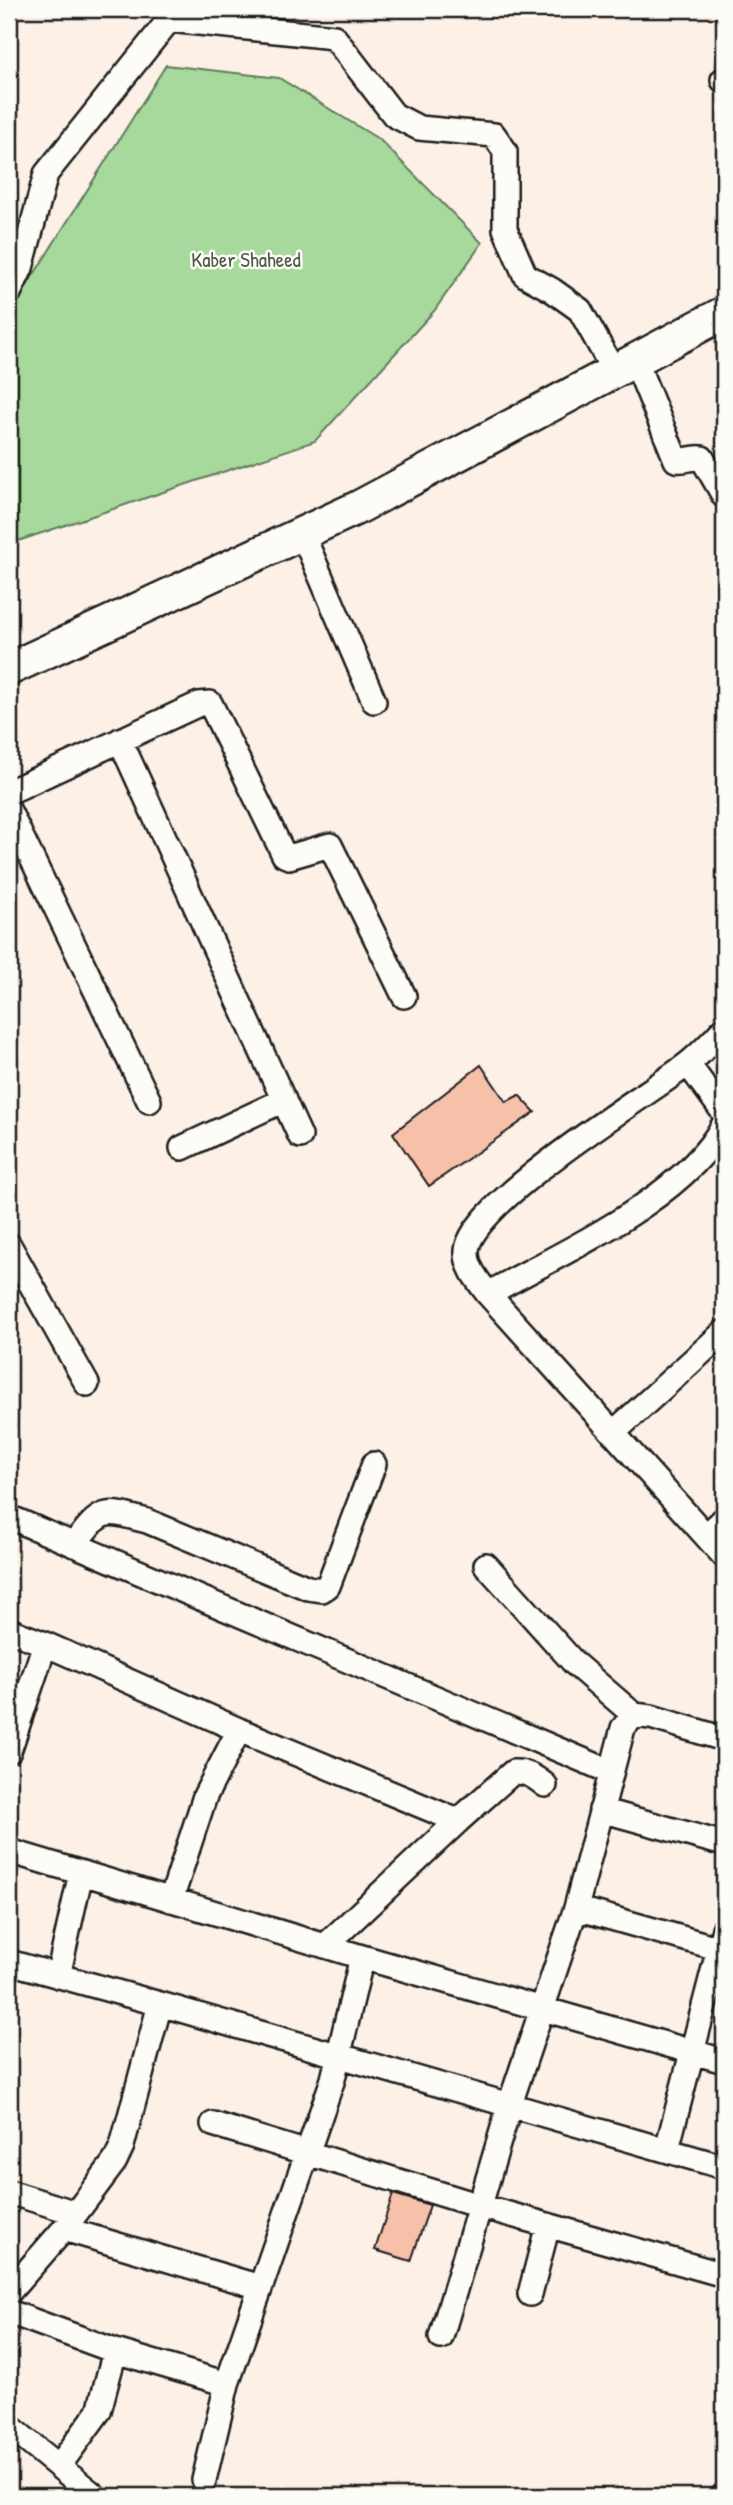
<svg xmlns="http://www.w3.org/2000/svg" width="733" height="2505" font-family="'Patrick Hand',sans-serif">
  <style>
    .green { fill: #a6d99b; stroke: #617a5c; stroke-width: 2 }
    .building { fill: #f7c1a9; stroke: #1c1c1c; stroke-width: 2 }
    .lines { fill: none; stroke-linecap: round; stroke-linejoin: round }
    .street-casing { stroke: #1c1c1c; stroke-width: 28 }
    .secondary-casing { stroke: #1c1c1c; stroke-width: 37 }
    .street { stroke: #fdfcf7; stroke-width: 23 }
    .secondary { stroke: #fdfcf7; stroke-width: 32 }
    .labels { text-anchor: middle; stroke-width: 5; stroke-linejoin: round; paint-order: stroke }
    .park-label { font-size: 21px; fill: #4c5e48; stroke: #fdfcf7 }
  </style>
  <rect width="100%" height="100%" fill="#fcf0e7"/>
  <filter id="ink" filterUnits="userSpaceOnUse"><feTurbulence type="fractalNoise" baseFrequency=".0143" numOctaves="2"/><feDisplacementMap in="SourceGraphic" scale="14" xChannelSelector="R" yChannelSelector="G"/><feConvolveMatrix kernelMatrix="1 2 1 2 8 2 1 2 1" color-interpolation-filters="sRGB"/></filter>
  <g filter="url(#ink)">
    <path class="green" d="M166,65L279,78L380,140L482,243L434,311L315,441L9,544V314Z"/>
    <path class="building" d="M481,1065L506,1102L519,1095L535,1112L429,1186L393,1133Z
      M393,2194L430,2205L411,2261L375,2250Z"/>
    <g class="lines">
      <defs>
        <path id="street" d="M169,20L334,37L394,115L419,128L494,135L505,151V229L525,275L552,290L580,310L614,371
          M723,80H724
          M9,293L21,268L46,174L169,20L172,9
          M635,360L676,460C686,462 693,456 702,458L724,496
          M302,533L374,701
          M120,740L300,1136
          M9,792L199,704L210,703L284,855L289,857L330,845L404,996
          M9,811L149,1101
          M724,1029C712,1041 700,1055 685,1066C644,1097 469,1204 467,1251C466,1267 479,1282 488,1294L724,1556
          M688,1064L724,1113
          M182,1148L284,1100
          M9,1245L87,1384
          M488,1294C560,1253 685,1199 724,1124
          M613,1433L724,1332
          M9,1517L611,1772
          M706,1536L724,1519
          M74,1545C102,1508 103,1509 147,1521L308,1588L322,1590L328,1586L374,1464
          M486,1565L575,1664L634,1715
          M9,1630L45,1644L239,1730L458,1821L325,1946
          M9,1751L45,1644
          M601,1810L724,1844
          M458,1821L513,1772C526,1771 535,1777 545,1785
          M9,1851L362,1957L724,2061
          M171,1900L205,1796L239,1730
          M576,1908L724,1950
          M9,1962L160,2004L122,2146L115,2161L64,2229L9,2292
          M58,1976L81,1873
          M160,2004L724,2167
          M213,2124L480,2206L724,2275
          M667,2149L724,1929
          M9,2192L76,2213
          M64,2229L260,2287
          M530,2294L548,2225
          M9,2312L115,2351L227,2384L333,2079L362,1957
          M441,2337L510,2104L576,1908L623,1728L634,1715L651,1717L724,1739
          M9,2426L95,2496
          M59,2466L99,2411L115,2351
          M204,2480L227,2384
          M724,2496V2495"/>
        <path id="secondary" d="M9,669L359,507L724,313"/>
      </defs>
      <use href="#street" class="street-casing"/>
      <use href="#secondary" class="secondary-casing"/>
      <use href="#street" class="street"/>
      <use href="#secondary" class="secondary"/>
    </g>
  </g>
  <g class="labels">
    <g class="park-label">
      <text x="246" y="267">Kaber Shaheed</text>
    </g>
  </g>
  <rect width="733" height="2505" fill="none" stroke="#fdfcf7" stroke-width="35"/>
  <rect x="18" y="18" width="698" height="2470" fill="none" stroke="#1c1c1c" stroke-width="2.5" filter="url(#ink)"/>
</svg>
